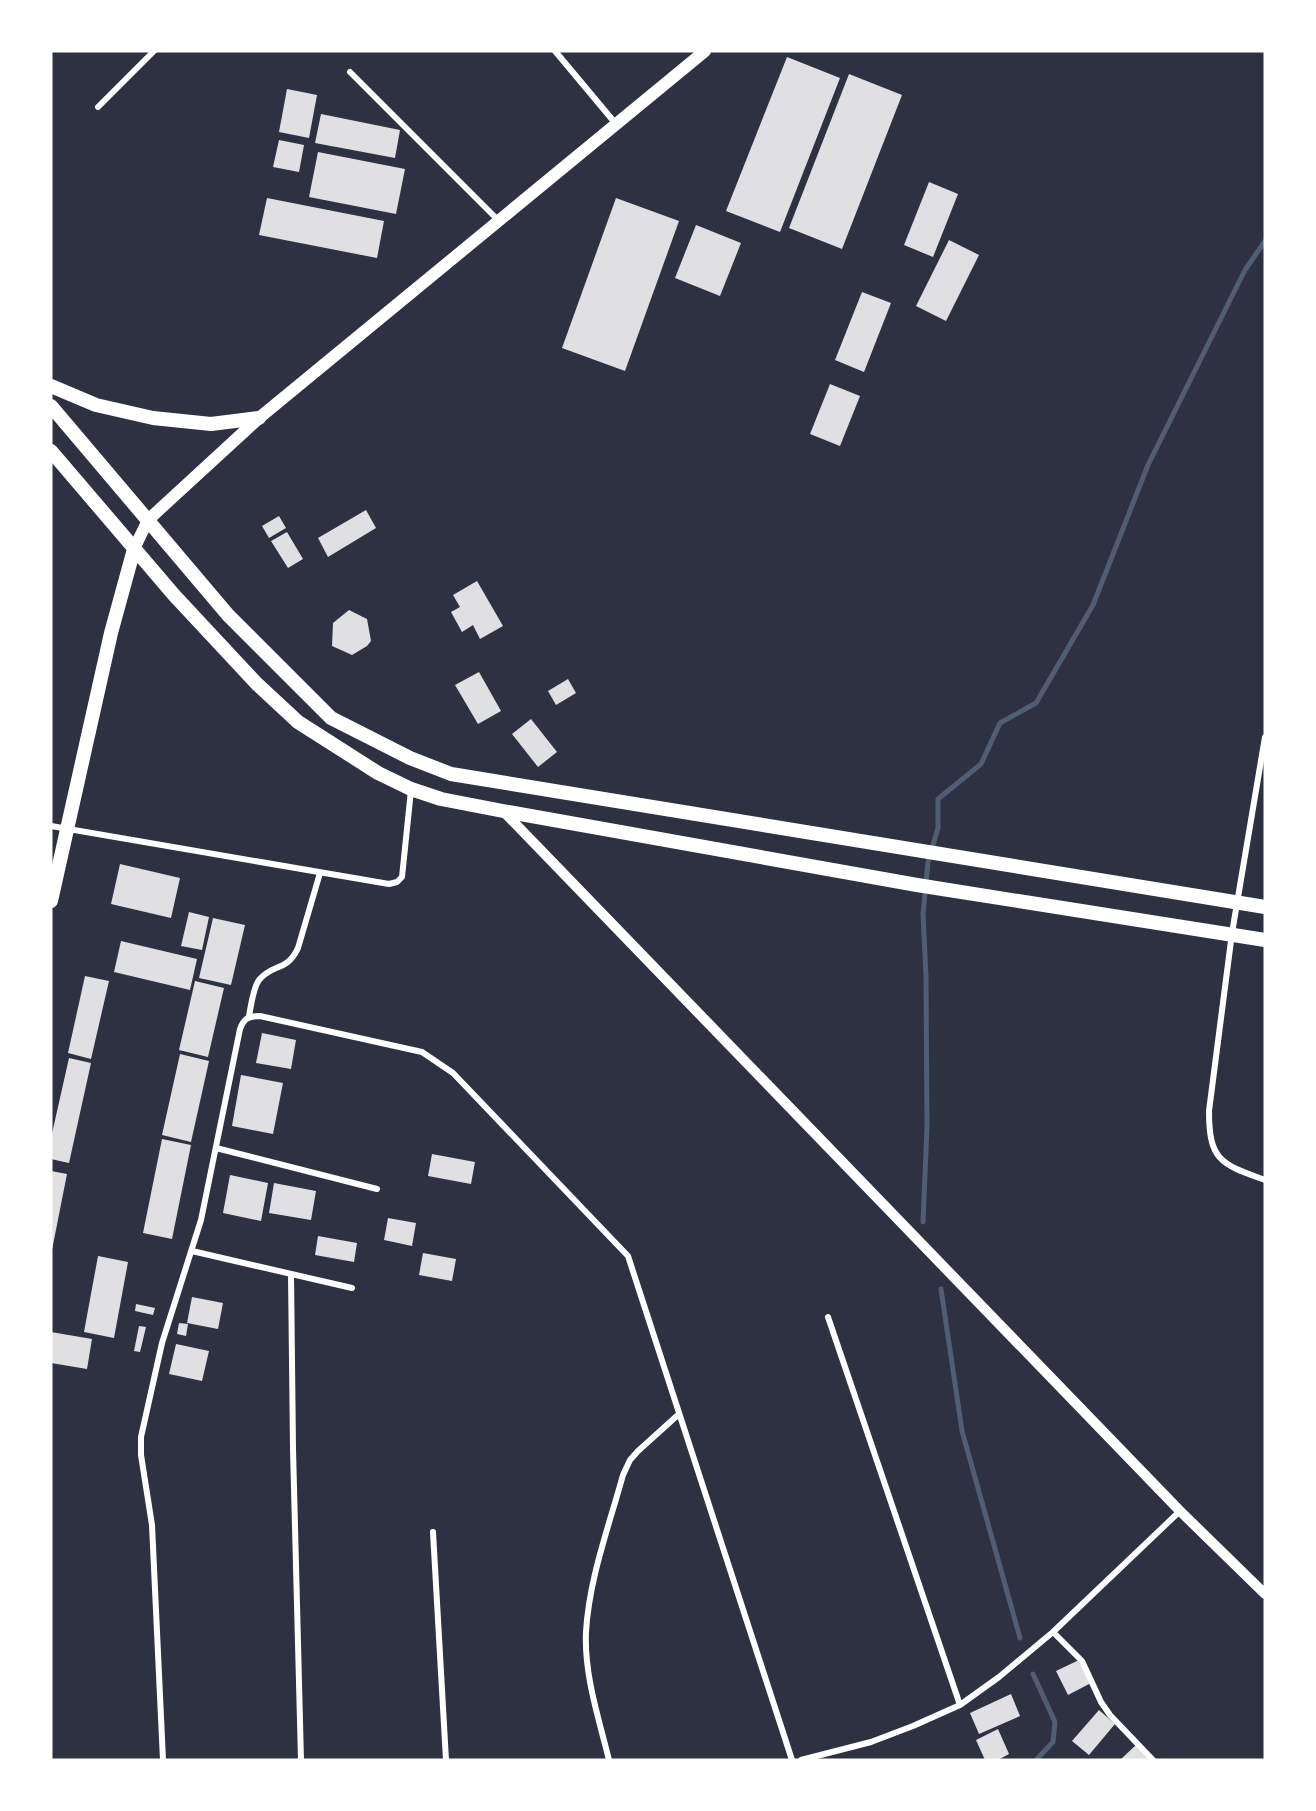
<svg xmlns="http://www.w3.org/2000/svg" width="1316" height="1811" font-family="'Fira Sans Condensed',sans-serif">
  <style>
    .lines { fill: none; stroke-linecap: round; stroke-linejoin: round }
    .stream { stroke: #4f5d75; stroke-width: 5 }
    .building { fill: #e0e0e3 }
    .minor { stroke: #fff; stroke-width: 6 }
    .tertiary { stroke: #fff; stroke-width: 10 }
    .secondary { stroke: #fff; stroke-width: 12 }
    .primary { stroke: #fff; stroke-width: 14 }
  </style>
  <rect width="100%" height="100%" fill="#2d3142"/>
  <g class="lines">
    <path class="stream" d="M923,1222L927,1127L926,976L923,914L928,862L938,828V799L981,764L1000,723L1036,703L1093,605L1148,465L1245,270L1265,241
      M941,1289L962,1431L1020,1638
      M1033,1674L1055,1722L1053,1742L1036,1760"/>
  </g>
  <path class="building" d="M787,57L840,78L780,232L726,211Z
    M849,74L902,95L842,249L789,228Z
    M287,89L317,95L309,138L279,132Z
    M321,114L400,130L395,158L315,143Z
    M279,140L304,145L299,172L273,167Z
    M318,152L405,169L396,214L309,197Z
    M929,182L958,194L933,257L904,245Z
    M267,198L384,221L377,258L259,235Z
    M616,198L679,221L625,371L562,348Z
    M696,225L741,243L720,296L675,278Z
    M949,240L979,255L946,321L916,306Z
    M862,292L891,303L864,372L835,360Z
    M830,384L860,396L840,446L810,434Z
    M366,510L376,528L328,557L318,538Z
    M279,516L286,528L269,538L262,526Z
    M287,532L303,559L288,568L271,541Z
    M477,581L503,626L480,639L473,625L462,632L451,612L460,607L453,595Z
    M349,610L367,619L371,641L367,646L352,655L332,646L333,623Z
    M479,672L501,711L478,724L455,685Z
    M568,679L576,693L556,705L548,691Z
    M531,719L557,752L538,767L512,734Z
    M120,864L180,878L171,918L111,904Z
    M189,912L209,917L202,950L181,946Z
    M213,918L245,925L231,985L199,978Z
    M121,941L197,959L190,990L114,972Z
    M85,976L109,981L91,1059L68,1053Z
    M195,981L224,988L208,1057L179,1050Z
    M262,1033L296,1040L291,1069L256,1063Z
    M180,1054L209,1061L191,1142L162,1135Z
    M69,1058L91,1063L69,1163L51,1159V1138Z
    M241,1075L283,1083L273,1134L232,1126Z
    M162,1139L191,1145L172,1239L143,1233Z
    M432,1154L475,1162L471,1184L428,1176Z
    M51,1171L67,1174L52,1250H51Z
    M230,1175L268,1183L261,1221L223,1213Z
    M274,1183L316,1191L311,1220L269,1213Z
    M388,1218L416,1223L412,1246L384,1240Z
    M318,1236L357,1243L354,1262L315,1255Z
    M423,1253L456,1259L452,1281L419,1275Z
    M98,1256L128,1262L114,1338L84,1332Z
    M192,1297L223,1303L218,1329L187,1323Z
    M136,1304L155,1308L153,1315L135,1311Z
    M179,1323L188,1324L186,1336L177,1334Z
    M139,1326L146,1327L140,1352L134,1351Z
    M51,1332L92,1339L87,1369L51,1363Z
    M176,1344L209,1351L202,1381L169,1374Z
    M1079,1660L1091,1683L1068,1695L1056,1671Z
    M1011,1694L1020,1716L979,1734L970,1713Z
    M1099,1710L1115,1724L1089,1755L1072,1741Z
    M998,1729L1009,1754L998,1760H985L976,1740Z
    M1136,1745L1150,1760H1120Z"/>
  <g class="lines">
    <path class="minor" d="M555,51L616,124
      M350,72L499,221
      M98,107L154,51
      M1265,737L1232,933L1209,1111C1209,1161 1221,1164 1265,1180
      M51,826L389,884L397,882L402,877L411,790
      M249,1016C251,1006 253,988 259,980C273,963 287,972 298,948L320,873
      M216,1148L377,1189
      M192,1251L352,1288
      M291,1274L293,1449L301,1760
      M828,1317L960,1705
      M433,1532L446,1760
      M1053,1632L1082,1661L1101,1702L1110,1715L1153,1760
      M163,1760L152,1525L141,1455V1437L162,1343L201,1220L240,1029C244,1018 249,1016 260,1016L422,1052L453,1073L628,1256L792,1760
      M609,1760C599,1719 584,1675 586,1632C589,1579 609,1526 623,1475L630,1460L638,1451L679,1414
      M801,1760L871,1742L913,1726L960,1705L999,1677L1053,1632L1180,1511"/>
    <path class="tertiary" d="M503,811L1180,1511L1265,1594"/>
    <path class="secondary" d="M134,549L148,520L259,418L705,51"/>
    <path class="primary" d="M51,386L96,405L153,418L211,424L259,418
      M51,406L228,615L331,718L410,758L451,774L1265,907
      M51,451L174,595L257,684L298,722L378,773L411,789L441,799L503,811L917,885L1265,940
      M51,901L111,633L134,549"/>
  </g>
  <rect width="1316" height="1811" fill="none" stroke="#ffffff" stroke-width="105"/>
</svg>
